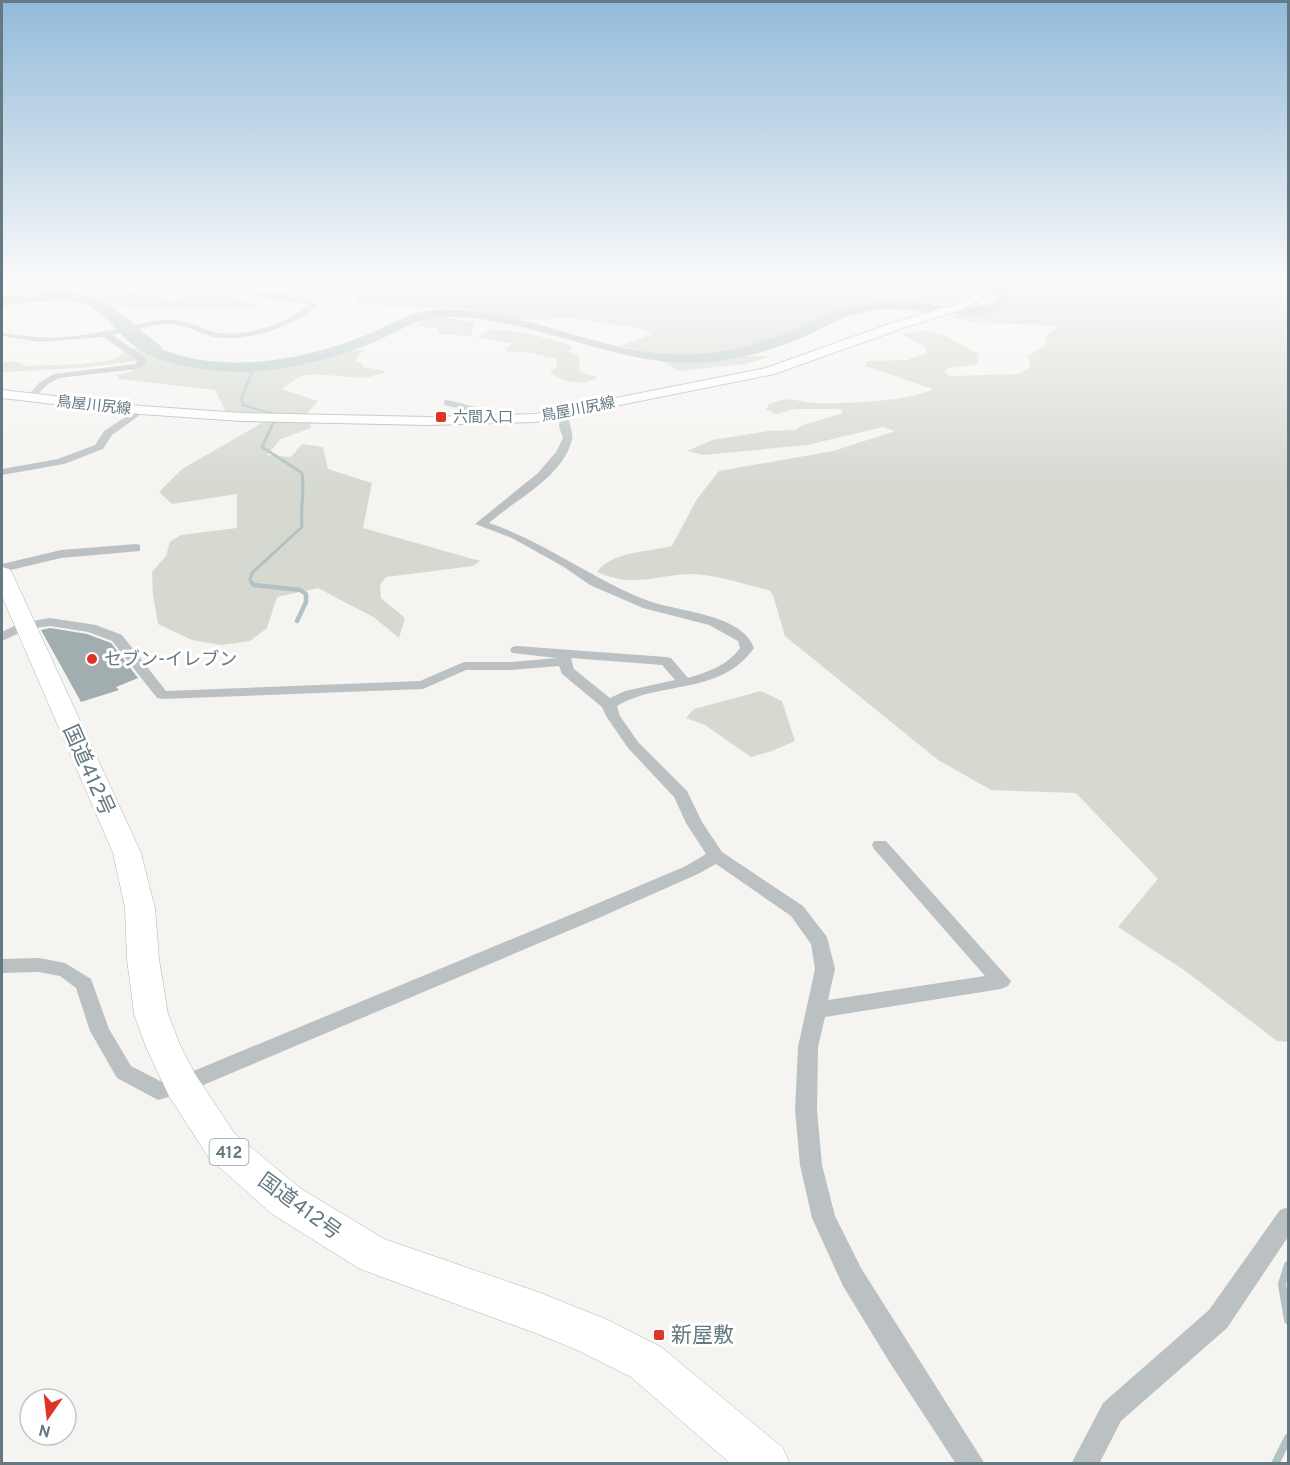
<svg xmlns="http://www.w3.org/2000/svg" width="1290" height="1465" font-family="Overpass,'Noto Sans JP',sans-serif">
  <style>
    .green { fill: #d5d9d0 }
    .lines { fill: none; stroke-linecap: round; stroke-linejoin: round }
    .stream-far3 { stroke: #b2c2c4; stroke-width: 2 }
    .stream-far2 { stroke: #b2c2c4; stroke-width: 3 }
    .stream-far1 { stroke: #b2c2c4; stroke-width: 4.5 }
    .stream { stroke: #b2c2c4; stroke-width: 8 }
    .river { fill: #b2c2c4; fill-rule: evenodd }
    .building { fill: #a2adb0 }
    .secondary-casing { stroke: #aeb5b8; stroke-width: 2 }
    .trunk-casing { stroke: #afb4b6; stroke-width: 1 }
    .minor { fill: #bbc1c3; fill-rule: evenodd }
    .secondary { fill: #fff; fill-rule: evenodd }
    .trunk { fill: #fff; fill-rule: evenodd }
    .poi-dot { fill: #de3428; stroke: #fff; stroke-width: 2 }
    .labels { text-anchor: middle; stroke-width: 6; stroke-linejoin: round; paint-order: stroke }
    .far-street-label { font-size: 15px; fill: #647981; stroke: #fff }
    .far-poi-label { font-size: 15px; fill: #647981; stroke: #fff; text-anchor: start }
    .shield { fill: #fff; stroke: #92a1a7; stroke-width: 1.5 }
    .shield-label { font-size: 16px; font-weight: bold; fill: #647981 }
    .poi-label { font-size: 18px; fill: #647981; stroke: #fff; text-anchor: start }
    .near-street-label { font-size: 21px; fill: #647981; stroke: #fff }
    .near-poi-label { font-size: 21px; fill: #647981; stroke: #fff; text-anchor: start }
  </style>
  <rect width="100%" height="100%" fill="#f5f4f1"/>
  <path class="green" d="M14,283H135L137,286L124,291L176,301L192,295L188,291L205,283H243L234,300L262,304L248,310L178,307L133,309L87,296L20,292Z
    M269,283H981L963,298L947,302L892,306L844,317L803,334L729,357H669L621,346L652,334L639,328L569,318L521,320L461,308L359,305L354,296L367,290L364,286Z
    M1005,283H1288V1042L1277,1041L1184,970L1118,927L1158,879L1076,793L991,790L938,760L785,636L773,595L769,590C746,585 717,575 694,574C656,574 636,589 597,572C612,551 649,552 672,546L697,499L719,471L833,451L895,431L883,427L807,445L704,455L687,451L712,440L768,431L795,430L803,425L843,413L841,409H795L776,414L766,409L769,404C793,395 795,402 818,403C846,404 910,401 933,389L865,366L867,361L907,360L927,353L925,346L902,335C936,323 950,341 979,354L978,364L948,368L944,372L950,376L1018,374L1031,367L1027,356L1045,346L1047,334L1057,328L1050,325L980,323L950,318L1000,301Z
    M447,317L475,323L471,336L439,334L437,328L413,326L426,319Z
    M492,329L531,334L572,346L569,351L579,357L580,372L597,377C584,388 563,381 550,373L557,366L556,359L531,353L505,351L512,343L477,337Z
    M141,345C152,350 163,359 175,361C218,372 260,370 304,362C326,357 341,350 363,350L355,361L361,363L363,367L386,371C362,386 329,370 302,376C295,378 288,385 282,389L318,401L305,416L226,412L215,390L120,379L117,375L133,371L138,361L80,368L2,372V362H18L26,366L82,364L112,360Z
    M753,356H773L745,364L679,371L658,359L693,361Z
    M265,421L310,423L311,428L281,439L267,455L291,457L302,444L323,447L328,469L372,483L363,528L480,561L473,566L386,577L380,585L381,598L405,618L399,638L375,618L318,588L277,597L267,628L250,641L222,645L192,640L158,624L153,595L152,572L166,556L170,542L181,535L237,528V494L172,504L159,492L182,469Z
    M761,691L782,701L795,741L772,751L751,757L705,725L686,718L694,709Z"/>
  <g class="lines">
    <path class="stream-far3" d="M254,367L241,399L243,405L273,414"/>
    <path class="stream-far2" d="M269,413L273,414
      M253,584L250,580L252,573L302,527C300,509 305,491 302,473L262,447L274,421"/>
    <path class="stream-far1" d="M252,583L254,585L300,590L306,594V602L297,621"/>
    <path class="stream" d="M1288,1265L1282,1284L1288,1320
      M1275,1464L1288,1438"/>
    <path class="river" d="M998,283H1011L1005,290L1010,304C984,327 918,307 885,309C848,311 833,324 801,338C767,352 725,364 688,363C603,362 513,309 433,318C414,320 392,335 374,342C326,362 272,375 219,371C188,368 150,362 126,339C113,327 102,311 86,305C60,295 28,304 2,306V298C31,295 65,289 95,299C111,305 122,321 135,332C158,353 191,360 221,362C272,365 322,353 369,334C388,326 411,311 432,310C510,305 580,344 656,353C701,358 747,349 789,332C800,328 810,321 821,316C840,308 862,303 882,301C920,298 959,315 996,302L993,290Z"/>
  </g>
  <path class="building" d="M50,628L87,634L111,643L138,678L116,687L119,690L81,702L41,630Z"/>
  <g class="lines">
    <defs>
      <path id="secondary" d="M984,283H996L977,302L966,308L903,328L774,374L535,422L428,425L241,421L141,414L2,398V390L141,406L241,413L428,417L535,414L766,368L895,322L958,304L969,298Z"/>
      <path id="trunk" d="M2,567L9,569L12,573L141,853L155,908L159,959L168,1014L180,1045L195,1074L235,1134L300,1188L384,1239L538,1292L608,1320L661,1347L783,1448L790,1464H731L631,1377L579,1351L538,1334L360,1269L272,1214L209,1158L169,1096L146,1047L134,1014L127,959L125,908L113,853L2,596Z"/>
    </defs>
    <use href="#secondary" class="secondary-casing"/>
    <use href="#trunk" class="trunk-casing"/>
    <path class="minor" d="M226,283C237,282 243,288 253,290C273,295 301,292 317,305C299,325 248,341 221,338C207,337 195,329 181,326C167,322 153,325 139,329L161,346L162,348L158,351L132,330L112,335L146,358L145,365L137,369L59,378L48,384L31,401L26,398L39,383L54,374L135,364L138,361L103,337L40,342L2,336V332C44,342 87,337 128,326C87,286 54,297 2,300V296C58,293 91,282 135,325C154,320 171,317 190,323C200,326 210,332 221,333C248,337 287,323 308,305L246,294Z
      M447,400L476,407L487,421L479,423L470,411L444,405V401Z
      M141,407L146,410L144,412L112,435L103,449L64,464L2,475V469L58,459L95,445L104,431Z
      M560,411L568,413C568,421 574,434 572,440C562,478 516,499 489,523C546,542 593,580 649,601C679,612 742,614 754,648C720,696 661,680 617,706L620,716L638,742L687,791L702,822L722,852L803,906L827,937L835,969L828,1000L985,976L874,849L872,845L874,841H886L1011,981L1008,986L1001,989L825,1017L818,1047L817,1110L822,1165L835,1216L861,1268L985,1464H956L890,1363L843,1286L812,1218L800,1165L795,1110L798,1047L815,969L811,944L791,916L716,864L698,874L594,920L189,1091L158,1100L117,1078L90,1031L76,988L60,976L39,972L2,973V959L39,958L65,963L91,979L109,1029L131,1066L160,1081L179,1077L582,910L686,866L706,854L686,823L674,797L628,748L606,716L602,707L562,674L559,666L512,670H466L423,689L162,699L157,698L112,641L88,632L50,626L28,629L2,641V632L20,623L50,618L96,625L122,635L166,691L420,681L464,662H512L557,658L512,653L510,650L512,647L517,646L666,657L671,658L688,678C708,672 728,665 740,648L738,641L709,625L643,608L590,585L564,567L512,538L475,524L538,473L556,452L563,438L559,427ZM571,658L662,665L675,680L625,691L610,698L574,669Z
      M136,544L140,545V551L61,558L2,572V564L61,550Z
      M1288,1207V1237L1227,1328L1121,1421L1099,1464H1071L1103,1403L1209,1310L1280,1210Z"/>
    <use href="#secondary" class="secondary"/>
    <use href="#trunk" class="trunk"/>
  </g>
  <linearGradient id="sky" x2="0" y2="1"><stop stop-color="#92bada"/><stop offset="0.58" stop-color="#fafaf9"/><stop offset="1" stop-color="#fafaf9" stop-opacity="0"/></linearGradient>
  <rect width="1290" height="488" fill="url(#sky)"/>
  <g class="poi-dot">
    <rect x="435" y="411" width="12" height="12" rx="3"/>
    <circle cx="92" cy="659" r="6"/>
    <rect x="653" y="1329" width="12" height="12" rx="3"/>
  </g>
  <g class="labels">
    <g class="far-street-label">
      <text transform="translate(94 405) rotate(6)" y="5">鳥屋川尻線</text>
      <text transform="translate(578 409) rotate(-11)" y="5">鳥屋川尻線</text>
    </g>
    <g class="far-poi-label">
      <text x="453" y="422">六間入口</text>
    </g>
    <rect class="shield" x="209.5" y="1139" width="39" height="26" rx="4.5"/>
    <g class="shield-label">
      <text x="229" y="1158">412</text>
    </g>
    <g class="poi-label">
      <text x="104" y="665">セブン-イレブン</text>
    </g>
    <g class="near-street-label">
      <text transform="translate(89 770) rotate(66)" y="7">国道412号</text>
      <text transform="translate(300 1206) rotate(36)" y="7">国道412号</text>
    </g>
    <g class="near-poi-label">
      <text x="671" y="1342">新屋敷</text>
    </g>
  </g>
  <rect width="1290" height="1465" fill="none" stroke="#647981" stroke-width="6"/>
  <g transform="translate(48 1417) rotate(194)"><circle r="28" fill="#ffffff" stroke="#c1c9cd" stroke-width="1.5"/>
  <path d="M0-4.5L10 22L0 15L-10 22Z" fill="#de3428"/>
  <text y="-9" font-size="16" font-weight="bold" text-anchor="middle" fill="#647981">N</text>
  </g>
</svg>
